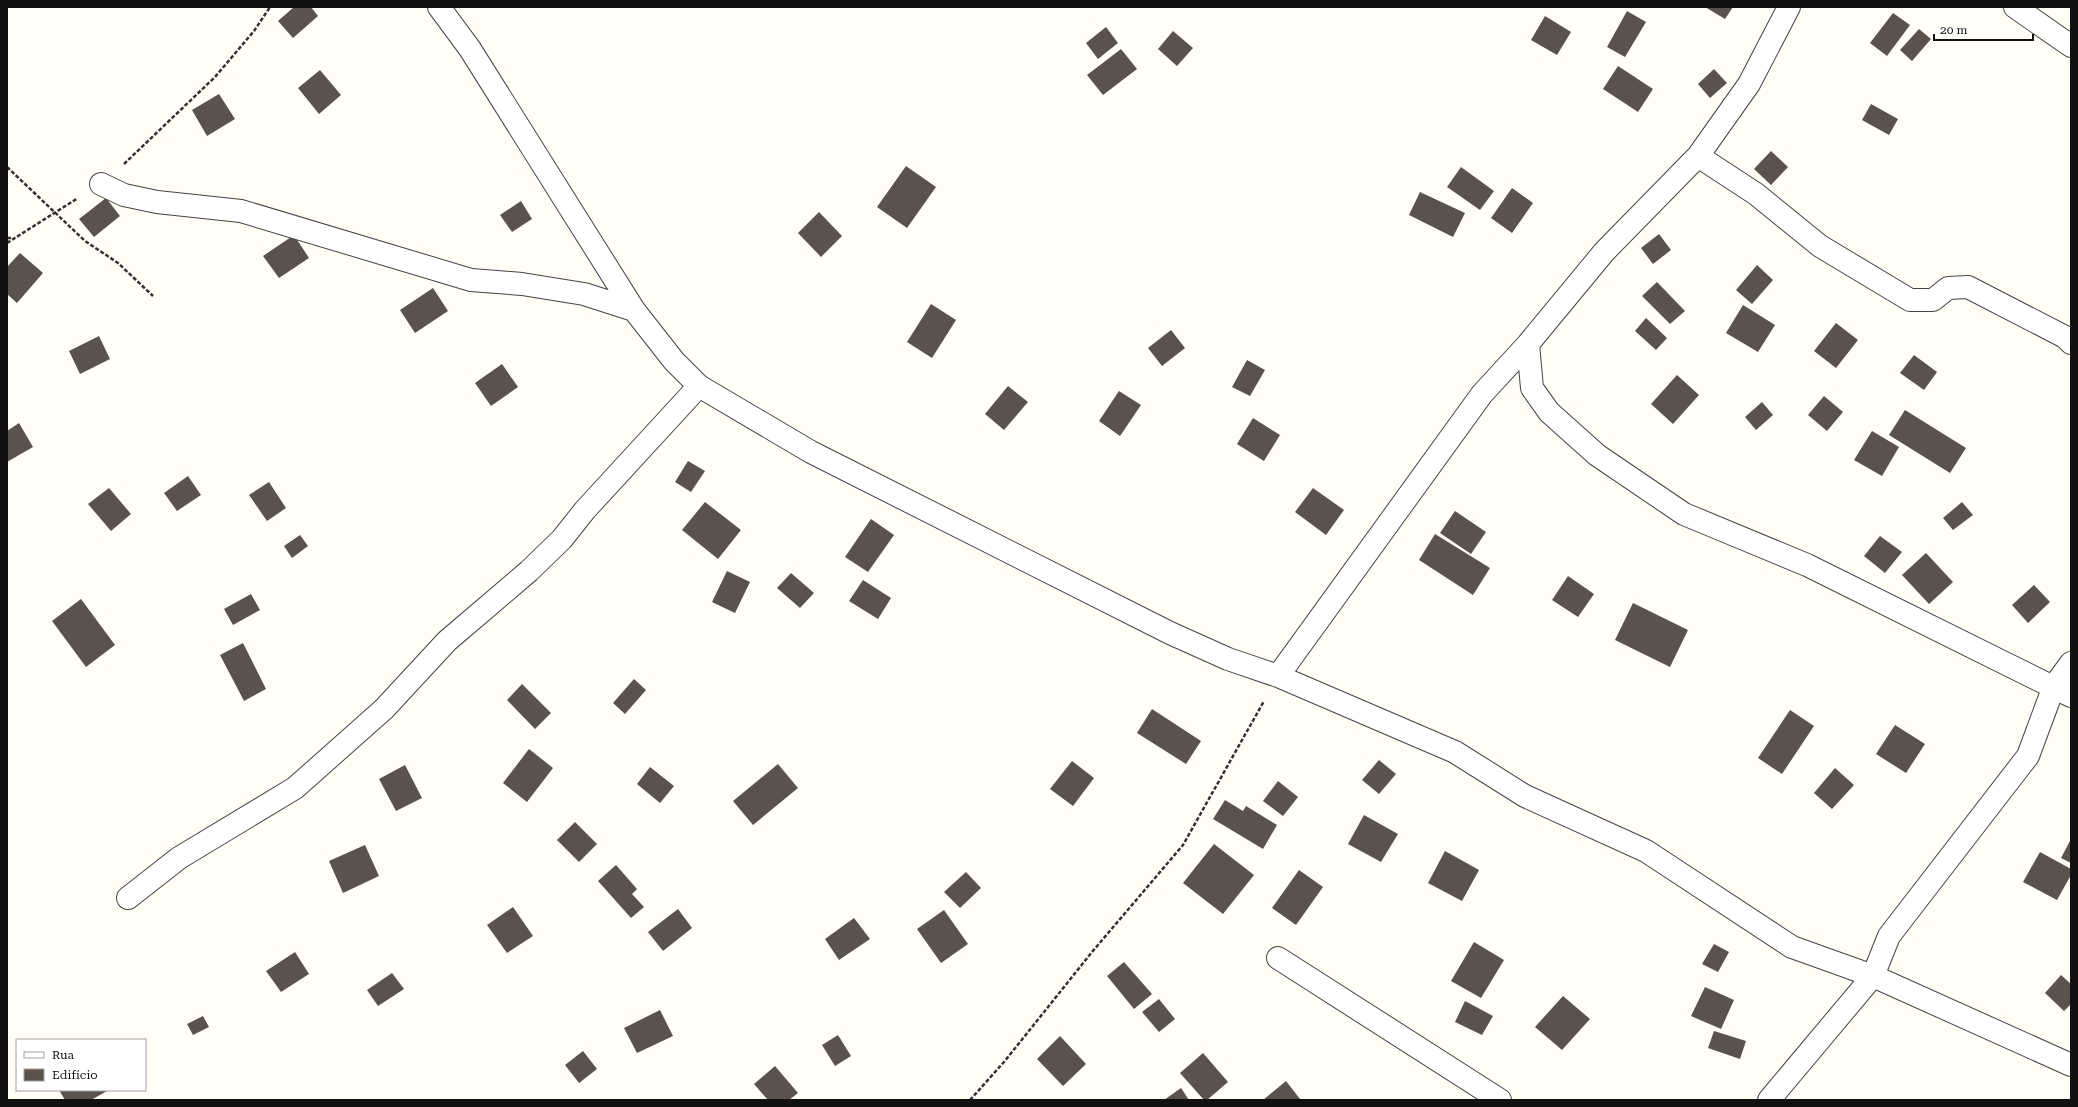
<svg xmlns="http://www.w3.org/2000/svg" width="2078" height="1107" font-family="'Roboto Serif',serif">
  <style>
    .building { fill: #5a524d }
    .lines { fill: none; stroke-linecap: round; stroke-linejoin: round }
    .street-casing { stroke: #444; stroke-width: 24 }
    .path { stroke: #333; stroke-width: 2.5; stroke-dasharray: 4 2; stroke-linecap: butt }
    .street { stroke: #fff; stroke-width: 22 }
  </style>
  <rect width="100%" height="100%" fill="#fffdf5"/>
  <path class="building" d="M294,7H311L318,16L293,38L278,21Z
    M1705,7H1733L1725,19Z
    M1627,11L1646,22L1625,57L1607,47Z
    M1893,13L1910,25L1887,56L1870,43Z
    M1545,16L1571,32L1557,55L1531,40Z
    M1106,27L1118,43L1098,59L1086,43Z
    M1919,29L1931,39L1912,61L1900,50Z
    M1173,31L1193,48L1177,66L1158,49Z
    M1121,49L1137,69L1103,95L1087,75Z
    M1618,66L1653,89L1638,112L1603,89Z
    M1714,69L1727,83L1710,98L1698,84Z
    M320,70L341,95L319,114L298,88Z
    M219,94L235,119L207,136L192,110Z
    M1871,104L1898,119L1889,135L1862,120Z
    M1771,151L1788,167L1771,185L1754,169Z
    M906,166L936,187L907,228L877,207Z
    M1461,167L1494,191L1480,210L1447,187Z
    M1512,188L1533,203L1512,233L1491,218Z
    M1420,192L1465,213L1453,237L1409,215Z
    M106,198L120,216L94,237L79,219Z
    M521,201L532,219L512,232L500,215Z
    M819,212L842,236L821,257L798,233Z
    M1659,234L1671,250L1653,264L1641,248Z
    M294,235L309,258L279,278L263,256Z
    M20,253L43,273L17,303L7,294V267Z
    M1757,265L1773,280L1752,304L1736,290Z
    M1657,282L1685,311L1670,324L1642,296Z
    M433,288L448,311L415,333L400,310Z
    M931,304L956,320L932,358L907,342Z
    M1743,305L1775,325L1758,352L1726,333Z
    M1646,318L1667,338L1656,350L1635,331Z
    M1836,323L1858,340L1836,368L1814,351Z
    M1171,330L1185,348L1162,366L1148,348Z
    M99,336L110,359L80,374L69,351Z
    M1914,355L1937,372L1924,390L1900,373Z
    M1247,360L1265,370L1250,396L1232,387Z
    M502,364L518,387L491,406L475,383Z
    M1677,375L1699,395L1673,424L1651,404Z
    M1008,386L1028,402L1004,430L985,414Z
    M1119,391L1141,405L1120,436L1099,421Z
    M1824,396L1843,412L1827,431L1808,415Z
    M1762,402L1773,415L1756,430L1745,417Z
    M1905,410L1966,448L1950,473L1889,435Z
    M1253,418L1280,435L1264,461L1237,444Z
    M19,423L33,447L7,462V431Z
    M1872,431L1899,447L1882,476L1854,460Z
    M688,461L705,471L691,492L675,482Z
    M188,476L201,495L177,511L164,493Z
    M269,482L286,508L267,521L249,495Z
    M109,488L131,514L111,531L88,504Z
    M1313,488L1344,510L1326,535L1295,512Z
    M705,502L741,530L718,559L682,530Z
    M1962,502L1973,515L1953,530L1943,518Z
    M1455,511L1486,532L1471,554L1440,533Z
    M871,519L894,535L868,572L845,557Z
    M1435,534L1490,568L1473,595L1419,560Z
    M300,535L308,546L292,558L284,546Z
    M1880,536L1902,552L1885,573L1864,556Z
    M1926,553L1953,582L1929,604L1902,575Z
    M727,571L750,582L735,613L712,602Z
    M791,573L814,593L800,608L777,588Z
    M1568,576L1594,594L1578,617L1552,600Z
    M863,580L891,598L878,619L849,601Z
    M2034,585L2050,602L2028,623L2012,605Z
    M251,594L260,610L233,625L224,609Z
    M81,599L115,645L86,667L52,621Z
    M1633,603L1688,630L1670,667L1615,640Z
    M243,643L266,689L244,701L220,655Z
    M634,679L646,690L625,714L613,703Z
    M522,684L551,713L535,729L507,700Z
    M1152,709L1201,741L1186,764L1137,733Z
    M1790,710L1814,726L1782,774L1758,758Z
    M1895,725L1925,744L1906,773L1876,754Z
    M529,749L553,768L527,802L503,783Z
    M1379,760L1396,774L1379,794L1362,780Z
    M1072,761L1094,778L1073,806L1050,789Z
    M778,764L798,788L753,825L733,801Z
    M405,765L422,798L396,811L379,779Z
    M650,767L674,786L660,803L637,784Z
    M1835,768L1854,785L1832,809L1814,793Z
    M1278,781L1298,797L1283,816L1263,801Z
    M1225,800L1243,811L1246,806L1277,825L1263,849L1213,819Z
    M1364,815L1398,834L1381,862L1348,844Z
    M575,822L597,844L579,862L557,840Z
    M2071,839V863L2061,858Z
    M1214,844L1254,875L1223,914L1183,883Z
    M365,845L379,876L343,893L329,861Z
    M1445,851L1479,870L1462,901L1428,883Z
    M2040,852L2071,869V875L2057,900L2023,882Z
    M616,865L637,889L632,894L644,907L631,918L598,881Z
    M1299,870L1323,887L1296,925L1272,908Z
    M966,872L981,888L960,908L944,892Z
    M513,907L533,936L507,953L487,925Z
    M678,909L692,928L663,951L648,932Z
    M944,910L968,944L941,963L917,929Z
    M854,918L870,939L839,960L825,939Z
    M1474,942L1504,960L1481,998L1451,981Z
    M1714,944L1729,952L1718,972L1702,964Z
    M295,952L309,974L281,992L266,971Z
    M1124,962L1152,994L1134,1009L1107,976Z
    M392,973L404,989L378,1006L367,990Z
    M2061,975L2071,984V1004L2064,1011L2045,993Z
    M1705,987L1734,1000L1721,1029L1691,1016Z
    M1563,996L1590,1019L1562,1050L1535,1027Z
    M1159,999L1175,1019L1159,1032L1142,1012Z
    M1465,1001L1493,1016L1482,1035L1455,1022Z
    M660,1010L673,1036L637,1053L624,1028Z
    M203,1016L209,1027L193,1035L187,1024Z
    M1714,1031L1746,1041L1740,1059L1708,1048Z
    M838,1035L851,1056L835,1066L822,1045Z
    M1060,1036L1086,1064L1063,1086L1037,1059Z
    M583,1051L597,1069L579,1083L565,1065Z
    M1203,1053L1228,1082L1207,1100H1204L1180,1073Z
    M775,1066L798,1093L789,1100H768L754,1084Z
    M1286,1081L1300,1099L1299,1100H1263Z
    M1181,1088L1189,1100H1164Z
    M59,1090H107V1091L91,1100H65Z"/>
  <g class="lines">
    <defs>
      <path id="street" d="M439,7L470,49L634,310L674,361L699,386L811,452L1170,633L1228,659L1278,676L1455,752L1525,796L1646,851L1792,947L1873,976L2071,1065
        M2015,7L2071,46
        M1698,156L1756,194L1820,246L1910,300H1933L1948,288L1968,287L2065,337L2071,343
        M101,184L124,195L157,202L241,211L471,280L522,284L584,294L634,310
        M1528,344L1532,388L1549,412L1597,455L1684,514L1807,565L2071,696
        M1278,676L1482,394L1528,344L1604,252L1698,156L1749,84L1789,7
        M128,898L179,858L295,788L384,709L447,641L529,571L562,539L585,510L699,386
        M1278,958L1500,1100
        M1769,1100L1873,976L1889,936L2028,756L2054,686L2071,663"/>
    </defs>
    <use href="#street" class="street-casing"/>
    <path class="path" d="M124,164L215,77L254,31L270,7
      M7,167L85,241L118,263L153,296
      M7,238H13
      M7,243L78,198
      M970,1100L1004,1062L1092,952L1183,845L1264,701"/>
    <use href="#street" class="street"/>
  </g>
  <rect width="2078" height="1107" fill="none" stroke="#111111" stroke-width="16"/>
  <rect x="16" y="1039" width="130" height="52" fill="#ffffff" stroke="#a0a0a0"/>
  <rect x="24" y="1052" width="20" height="6" fill="#ffffff" stroke="#a0a0a0"/>
  <text x="52" y="1059" font-size="12" fill="#111111">Rua</text>
  <rect x="24" y="1069" width="20" height="12" fill="#5a524d" stroke="#a0a0a0"/>
  <text x="52" y="1079" font-size="12" fill="#111111">Edifício</text>
  <path d="M1934 34v6h99v-6" fill="none" stroke="#111111" stroke-width="2"/>
  <text x="1940" y="34" font-size="12" fill="#111111" stroke="#ffffff" stroke-width="3" paint-order="stroke">20 m</text>
</svg>
